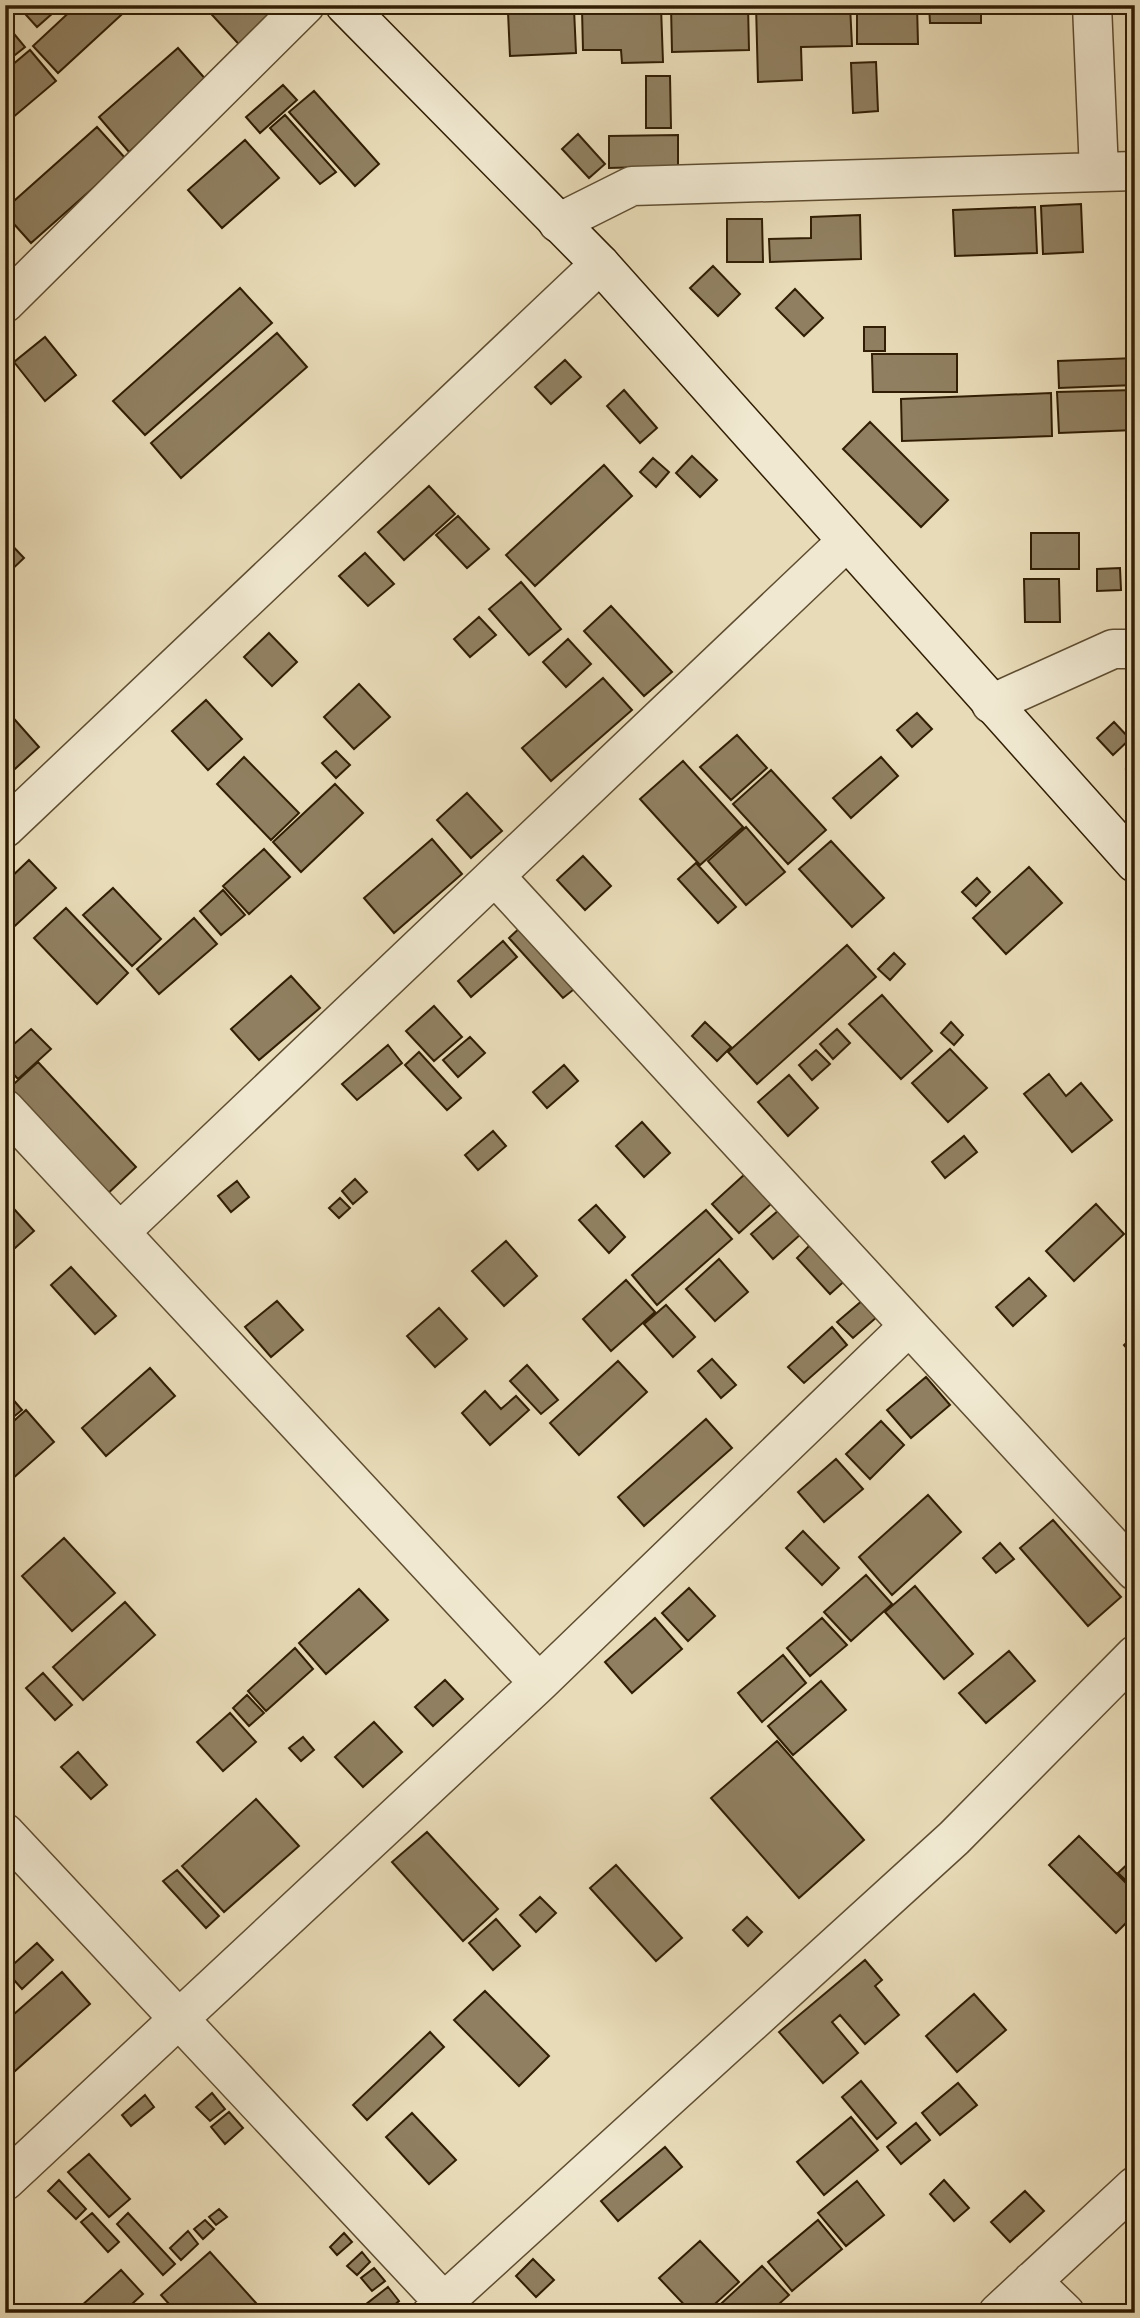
<svg xmlns="http://www.w3.org/2000/svg" width="1140" height="2318" font-family="'Gentium Book Plus',serif">
  <style>
    .building { fill: #908061; stroke: #311e04; stroke-width: 2 }
    .lines { fill: none; stroke-linecap: round; stroke-linejoin: round }
    .street-casing { stroke: #5f4d31; stroke-width: 41 }
    .secondary-casing { stroke: #311e04; stroke-width: 41 }
    .street { stroke: #f0e8d0; stroke-width: 38 }
    .secondary { stroke: #f0e8d0; stroke-width: 38 }
  </style>
  <rect width="100%" height="100%" fill="#e8dbb7"/>
  <filter id="stains"><feTurbulence type="fractalNoise" baseFrequency=".00286" numOctaves="4"/><feColorMatrix values="0 0 0 0 .2 0 0 0 0 .09 0 0 0 0 .02 0 0 0 .5 -.17"/></filter>
  <radialGradient id="worn" r=".72"><stop offset=".6" stop-color="#630" stop-opacity="0"/><stop offset="1" stop-color="#630" stop-opacity=".3"/></radialGradient>
  <path class="building" d="M17,5H62L37,27Z
    M77,5H132L58,73L33,46Z
    M203,5H267L281,20L246,52Z
    M748,5L749,50L672,52L671,6Z
    M756,5H850L852,46L801,47L802,80L758,82Z
    M857,5H917L918,44H857Z
    M929,5H981V23H930Z
    M1007,5H1030V12L1008,13Z
    M661,7L663,62L622,63L621,50H583L582,9Z
    M574,9L576,53L510,56L508,12Z
    M10,29L25,47L10,59L5,54V33Z
    M178,48L208,82L129,152L99,117Z
    M30,50L56,81L11,119L5,113V71Z
    M876,62L878,111L853,113L851,63Z
    M646,76H670L671,128H646Z
    M283,85L297,100L260,133L246,117Z
    M314,91L379,164L355,186L289,112Z
    M285,115L336,172L320,184L270,128Z
    M97,127L126,159L31,243L5,214V209Z
    M578,134L605,164L589,178L562,149Z
    M678,135V166L609,168V136Z
    M245,140L279,178L222,228L188,190Z
    M1081,204L1083,252L1043,254L1041,206Z
    M1035,207L1037,253L955,256L953,210Z
    M860,215L861,259L770,262L769,239L811,238V217Z
    M727,219H762L763,262H727Z
    M713,266L740,294L718,316L690,288Z
    M240,288L272,323L145,435L113,401Z
    M795,289L823,318L804,336L776,308Z
    M864,327H885V351H864Z
    M277,333L307,367L181,478L151,443Z
    M45,337L76,375L45,401L14,362Z
    M872,354H957V392H873Z
    M1135,358V385L1059,388L1058,361Z
    M565,360L581,377L551,404L535,387Z
    M624,390L657,428L640,443L607,406Z
    M1135,390V430L1059,433L1057,392Z
    M1051,393L1052,436L902,441L901,399Z
    M870,422L948,500L921,527L843,449Z
    M692,456L717,480L700,497L676,473Z
    M653,458L669,472L656,487L640,472Z
    M604,465L632,496L535,586L506,555Z
    M429,486L455,514L404,560L378,532Z
    M458,516L489,549L467,568L436,535Z
    M1031,533H1079V569H1031Z
    M5,538L24,558L5,576Z
    M365,553L394,584L368,606L339,576Z
    M1120,568L1121,590L1097,591V569Z
    M1024,579H1059L1060,622H1025Z
    M521,582L561,629L529,655L489,609Z
    M611,606L672,672L644,696L584,631Z
    M479,617L496,635L470,657L454,639Z
    M269,633L297,662L272,686L244,657Z
    M568,639L591,664L566,687L543,662Z
    M603,678L632,710L551,781L522,748Z
    M359,684L390,717L354,749L324,717Z
    M206,700L242,739L208,770L172,731Z
    M8,712L39,747L5,778V715Z
    M917,713L932,729L912,747L897,730Z
    M1114,722L1130,739L1113,755L1097,738Z
    M737,735L767,768L731,800L700,767Z
    M336,751L350,765L336,778L322,763Z
    M244,757L299,813L271,840L217,784Z
    M881,757L898,776L851,818L833,798Z
    M1135,760V779L1126,769Z
    M683,761L743,827L700,865L640,799Z
    M771,770L826,830L788,864L733,804Z
    M335,784L363,813L301,872L273,842Z
    M467,793L502,831L471,858L437,820Z
    M746,827L785,872L746,905L708,861Z
    M432,839L462,874L394,933L364,898Z
    M831,841L884,898L852,927L799,869Z
    M264,849L290,877L249,914L223,886Z
    M583,856L611,886L585,910L557,880Z
    M29,860L56,888L5,935V883Z
    M696,863L736,907L718,923L678,879Z
    M1029,867L1062,903L1006,954L973,918Z
    M977,878L990,892L976,906L962,892Z
    M113,888L161,939L132,966L83,915Z
    M223,890L245,915L221,935L200,911Z
    M66,908L128,973L97,1004L34,938Z
    M194,918L217,944L159,994L137,969Z
    M523,925L578,986L563,998L509,938Z
    M503,941L517,957L471,997L458,981Z
    M847,945L876,977L757,1084L728,1052Z
    M894,953L905,964L890,980L878,969Z
    M291,976L320,1008L259,1060L231,1029Z
    M882,995L932,1051L901,1079L849,1024Z
    M434,1006L462,1037L434,1061L406,1031Z
    M705,1022L731,1047L717,1061L692,1036Z
    M951,1022L963,1035L954,1045L941,1033Z
    M31,1029L51,1049L18,1079L5,1065V1052Z
    M837,1029L850,1043L833,1059L820,1044Z
    M470,1037L485,1053L458,1077L443,1060Z
    M388,1045L402,1063L357,1100L342,1084Z
    M950,1049L987,1088L948,1122L912,1083Z
    M816,1050L830,1064L812,1080L799,1065Z
    M419,1052L461,1098L447,1110L405,1065Z
    M38,1062L136,1167L103,1198L5,1092Z
    M564,1065L578,1081L547,1108L533,1092Z
    M1049,1074L1066,1096L1081,1083L1112,1120L1072,1152L1024,1094Z
    M789,1075L818,1108L788,1136L758,1102Z
    M642,1122L670,1153L644,1177L616,1146Z
    M493,1131L506,1146L478,1170L465,1155Z
    M964,1136L977,1152L945,1178L932,1162Z
    M745,1174L771,1204L739,1233L712,1204Z
    M355,1179L367,1192L353,1204L342,1191Z
    M237,1181L249,1197L231,1212L218,1196Z
    M340,1198L350,1208L339,1218L329,1208Z
    M5,1199L34,1231L5,1257Z
    M1096,1204L1124,1234L1074,1281L1046,1251Z
    M596,1205L625,1237L609,1253L579,1220Z
    M706,1210L732,1239L657,1305L632,1275Z
    M779,1210L801,1234L773,1259L751,1234Z
    M816,1239L850,1276L830,1294L797,1258Z
    M506,1241L537,1276L504,1306L472,1271Z
    M719,1259L748,1292L715,1321L686,1289Z
    M71,1267L116,1316L95,1334L51,1285Z
    M1029,1278L1046,1296L1013,1326L996,1307Z
    M626,1280L655,1312L611,1351L583,1319Z
    M863,1300L878,1316L853,1338L837,1322Z
    M277,1301L303,1330L271,1357L245,1327Z
    M666,1305L695,1337L673,1357L644,1324Z
    M439,1308L467,1339L435,1367L407,1336Z
    M832,1327L847,1345L804,1383L788,1367Z
    M1135,1335V1358L1124,1345Z
    M712,1359L736,1385L721,1398L698,1371Z
    M618,1361L647,1392L579,1455L550,1423Z
    M527,1365L558,1400L541,1414L510,1381Z
    M150,1368L175,1396L106,1456L82,1428Z
    M926,1377L950,1405L911,1438L887,1410Z
    M485,1391L501,1409L516,1396L529,1410L490,1445L462,1413Z
    M10,1396L22,1410L5,1424V1399Z
    M26,1410L54,1442L12,1479L5,1471V1429Z
    M706,1419L732,1448L644,1526L618,1497Z
    M881,1421L904,1445L870,1479L846,1454Z
    M836,1459L863,1489L824,1522L798,1492Z
    M928,1495L961,1532L892,1595L859,1557Z
    M1053,1520L1121,1597L1088,1626L1020,1548Z
    M803,1531L839,1568L822,1585L786,1548Z
    M64,1538L115,1593L72,1631L22,1576Z
    M1000,1543L1014,1559L996,1573L983,1558Z
    M866,1575L892,1604L851,1641L824,1612Z
    M915,1586L973,1654L944,1679L885,1612Z
    M689,1588L715,1616L688,1641L662,1613Z
    M359,1589L388,1620L326,1674L299,1643Z
    M125,1602L155,1635L83,1700L53,1667Z
    M655,1618L682,1649L632,1693L605,1662Z
    M822,1618L847,1645L810,1676L787,1648Z
    M295,1648L313,1669L266,1711L248,1691Z
    M1009,1651L1035,1681L986,1723L959,1693Z
    M783,1655L806,1683L762,1722L738,1693Z
    M43,1673L72,1705L55,1720L26,1688Z
    M445,1680L463,1699L433,1726L415,1707Z
    M821,1681L846,1710L793,1755L768,1726Z
    M5,1686L13,1695L5,1702Z
    M247,1695L264,1713L249,1726L233,1708Z
    M230,1713L256,1742L223,1771L197,1742Z
    M374,1722L402,1752L363,1787L335,1757Z
    M303,1737L314,1750L301,1761L289,1748Z
    M777,1741L864,1840L799,1898L711,1798Z
    M78,1752L107,1785L91,1799L61,1767Z
    M256,1799L299,1846L224,1912L182,1866Z
    M427,1832L498,1909L463,1941L392,1862Z
    M1079,1836L1135,1892V1914L1116,1933L1049,1865Z
    M1135,1857V1889L1118,1873Z
    M616,1865L682,1938L656,1961L590,1888Z
    M177,1870L219,1916L206,1928L163,1881Z
    M540,1897L556,1913L536,1932L520,1915Z
    M747,1917L762,1932L748,1946L733,1930Z
    M496,1919L520,1946L493,1970L469,1943Z
    M37,1943L53,1960L22,1989L6,1971Z
    M865,1960L882,1980L875,1986L899,2015L865,2044L840,2015L832,2022L858,2053L823,2083L779,2032Z
    M62,1972L90,2004L5,2080V2022Z
    M485,1991L549,2056L519,2086L454,2020Z
    M974,1994L1006,2030L957,2072L926,2036Z
    M430,2032L444,2047L367,2120L353,2105Z
    M861,2081L896,2123L877,2139L842,2097Z
    M958,2083L977,2105L940,2135L922,2113Z
    M212,2093L225,2109L210,2121L196,2107Z
    M145,2095L154,2107L131,2126L122,2115Z
    M229,2112L243,2128L225,2144L211,2127Z
    M412,2113L456,2160L429,2184L386,2137Z
    M851,2117L878,2150L824,2195L797,2162Z
    M916,2123L930,2140L901,2164L887,2147Z
    M665,2147L682,2167L618,2221L601,2201Z
    M89,2154L130,2199L109,2217L68,2172Z
    M59,2180L86,2209L76,2219L48,2191Z
    M944,2180L969,2208L954,2221L930,2194Z
    M857,2181L884,2215L846,2246L818,2213Z
    M1025,2191L1044,2211L1010,2242L991,2222Z
    M219,2209L227,2217L216,2225L209,2217Z
    M92,2213L119,2242L108,2252L81,2222Z
    M128,2213L175,2264L163,2275L117,2224Z
    M205,2220L214,2229L203,2239L194,2229Z
    M818,2220L842,2249L792,2291L768,2262Z
    M188,2231L198,2244L181,2260L170,2248Z
    M344,2233L352,2242L337,2255L330,2247Z
    M700,2241L739,2282L705,2313H692L659,2278Z
    M210,2252L256,2303L245,2313H177L161,2295Z
    M362,2252L370,2262L357,2275L347,2266Z
    M533,2259L554,2280L536,2297L516,2276Z
    M762,2266L789,2295L769,2313H711Z
    M374,2268L385,2281L372,2291L361,2278Z
    M121,2270L143,2294L122,2313H86L80,2307Z
    M388,2287L399,2301L385,2313H372L365,2305Z"/>
  <g class="lines">
    <defs>
      <path id="street" d="M1092,5L1099,172
        M558,223L632,186L1135,171
        M5,303L305,5
        M991,704L1113,649H1135
        M5,828L600,264
        M495,876L1135,1571
        M5,1109L539,1683
        M120,1232L847,541
        M5,1833L454,2313
        M5,2181L539,1683L909,1326
        M1032,2281L1065,2313
        M432,2313L954,1838L1135,1655
        M998,2313L1135,2186"/>
      <path id="secondary" d="M345,5L600,264L1135,863"/>
    </defs>
    <use href="#street" class="street-casing"/>
    <use href="#secondary" class="secondary-casing"/>
    <use href="#street" class="street"/>
    <use href="#secondary" class="secondary"/>
  </g>
  <rect width="1140" height="2318" fill="none" stroke="#e8dbb7" stroke-width="28"/>
  <rect x="7" y="7" width="1126" height="2304" fill="none" stroke="#311e04" stroke-width="3.5"/>
  <rect x="14" y="14" width="1112" height="2290" fill="none" stroke="#311e04" stroke-width="2"/>
  <rect width="100%" height="100%" filter="url(#stains)"/>
  <rect width="100%" height="100%" fill="url(#worn)"/>
</svg>
